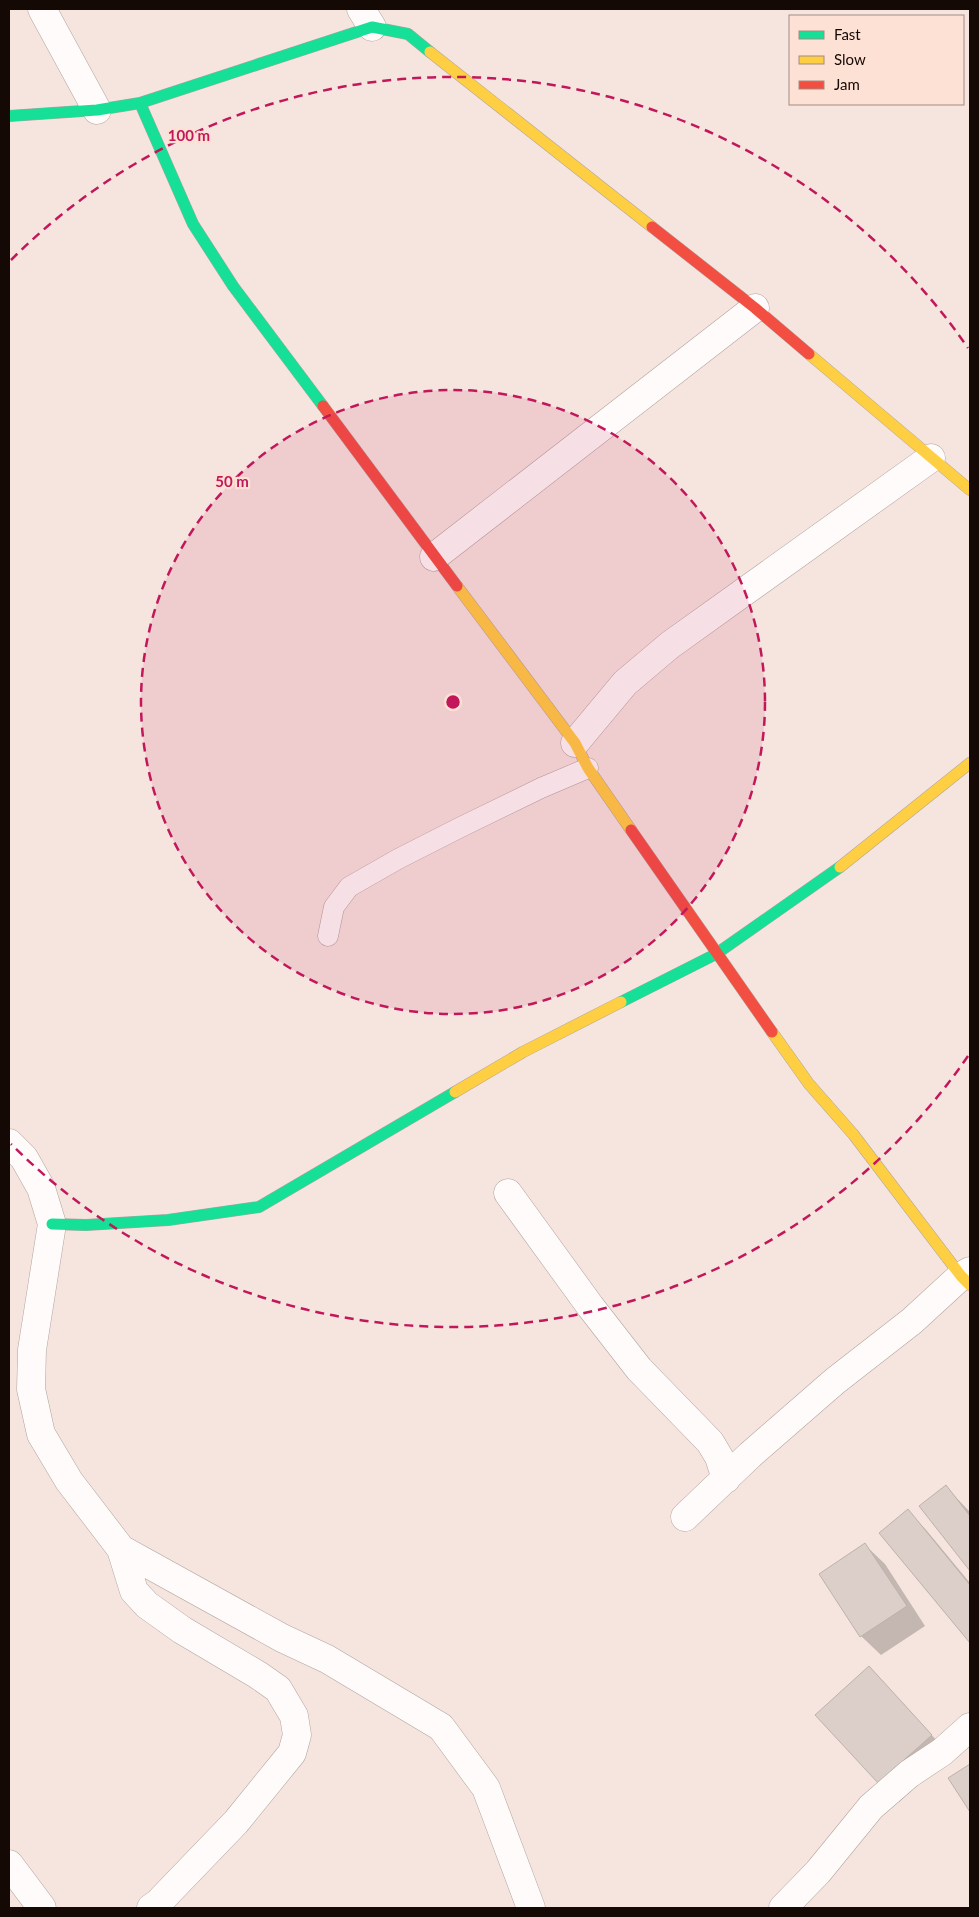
<svg xmlns="http://www.w3.org/2000/svg" width="979" height="1917" font-family="Lato,sans-serif">
  <style>
    .shadow { fill: #0003 }
    .building { fill: #dccec8; stroke: #beb1ab }
    .lines { fill: none; stroke-linecap: round; stroke-linejoin: round }
    .lane-casing { stroke: #b1a49e; stroke-width: 21 }
    .street-casing { stroke: #b1a49e; stroke-width: 29 }
    .fast-casing { stroke: #b1a49e; stroke-width: 12 }
    .slow-casing { stroke: #b1a49e; stroke-width: 12 }
    .jam-casing { stroke: #b1a49e; stroke-width: 12 }
    .lane { stroke: #fefbfa; stroke-width: 20 }
    .street { stroke: #fefbfa; stroke-width: 28 }
    .fast { stroke: #16e098; stroke-width: 11 }
    .slow { stroke: #ffcf43; stroke-width: 11 }
    .jam { stroke: #f24e42; stroke-width: 11 }
    .ring { fill: none; stroke: #c2185b; stroke-width: 2.5; stroke-dasharray: 9 6 }
    .centre { fill: #c2185b; stroke: #fee1d5; stroke-width: 2.5 }
    .ring-label { font-size: 15px; text-anchor: middle; font-weight: bold; fill: #c2185b; stroke: #fee1d5; stroke-width: 4.5; stroke-linejoin: round; paint-order: stroke }
  </style>
  <rect width="100%" height="100%" fill="#f5e5de"/>
  <path class="shadow" d="M946,1487L970,1512V1569L921,1506Z
    M908,1511L927,1531L970,1583V1641L881,1533Z
    M865,1545L885,1564L925,1626L881,1655L861,1636Z
    M869,1667L950,1755L899,1802L879,1783Z"/>
  <path class="building" d="M946,1485L970,1516V1571L919,1506Z
    M908,1509L970,1585V1643L879,1533Z
    M865,1543L907,1606L860,1637L819,1574Z
    M869,1666L932,1735L878,1783L815,1715Z
    M970,1764V1812L948,1778Z"/>
  <g class="lines">
    <defs>
      <path id="lane" d="M328,936L334,907L349,887L398,859L459,828L541,788L588,768"/>
      <path id="street" d="M42,9L97,110
        M361,9L372,27
        M434,557L755,308
        M575,743L625,683L670,645L931,458
        M9,1143L24,1158L41,1188L52,1224L32,1350L31,1389L41,1434L69,1481L121,1549L282,1638L327,1659L441,1727L486,1788L531,1908
        M508,1193L590,1306L639,1369L710,1442L719,1457L726,1479
        M685,1517L750,1455L835,1381L912,1321L961,1276L970,1271
        M121,1549L134,1591L147,1605L182,1630L258,1675L278,1689L294,1716L297,1735L292,1753L236,1822L158,1903L151,1908
        M9,1864L42,1908
        M783,1908L818,1872L871,1807L909,1774L942,1752L970,1727"/>
      <path id="fast" d="M140,103L193,224L233,286L323,406
        M9,116L97,110L140,103L372,27L408,34L430,52
        M621,1002L716,954L840,867
        M52,1224L86,1225L168,1220L259,1207L455,1092"/>
      <path id="slow" d="M430,52L652,227
        M809,354L970,490
        M457,586L575,743L588,768L631,830
        M840,867L970,763
        M772,1032L809,1084L853,1134L961,1276L970,1285
        M455,1092L523,1052L621,1002"/>
      <path id="jam" d="M652,227L755,308L809,354
        M323,406L457,586
        M631,830L772,1032"/>
    </defs>
    <use href="#lane" class="lane-casing"/>
    <use href="#street" class="street-casing"/>
    <use href="#fast" class="fast-casing"/>
    <use href="#slow" class="slow-casing"/>
    <use href="#jam" class="jam-casing"/>
    <use href="#lane" class="lane"/>
    <use href="#street" class="street"/>
    <use href="#fast" class="fast"/>
    <use href="#slow" class="slow"/>
    <use href="#jam" class="jam"/>
  </g>
  <circle cx="453" cy="702" r="312" fill="#c2185b" fill-opacity=".12"/>
  <g class="ring">
    <circle cx="453" cy="702" r="312"/>
    <path d="M968 1056A625 625 0 0 1 11 1144M11 260A625 625 0 0 1 968 348"/>
  </g>
  <circle cx="453" cy="702" r="8" class="centre"/>
  <g class="ring-label">
    <text x="189" y="141">100 m</text>
    <text x="232" y="487">50 m</text>
  </g>
  <rect width="979" height="1917" fill="none" stroke="#150905" stroke-width="20"/>
  <rect x="789" y="15" width="175" height="90" fill="#fee1d5" stroke="#a18b82"/>
  <rect x="799" y="31" width="25" height="8" fill="#16e098" stroke="#a18b82"/>
  <text x="834" y="40" font-size="15" fill="#150905">Fast</text>
  <rect x="799" y="56" width="25" height="8" fill="#ffcf43" stroke="#a18b82"/>
  <text x="834" y="65" font-size="15" fill="#150905">Slow</text>
  <rect x="799" y="81" width="25" height="8" fill="#f24e42" stroke="#a18b82"/>
  <text x="834" y="90" font-size="15" fill="#150905">Jam</text>
</svg>
